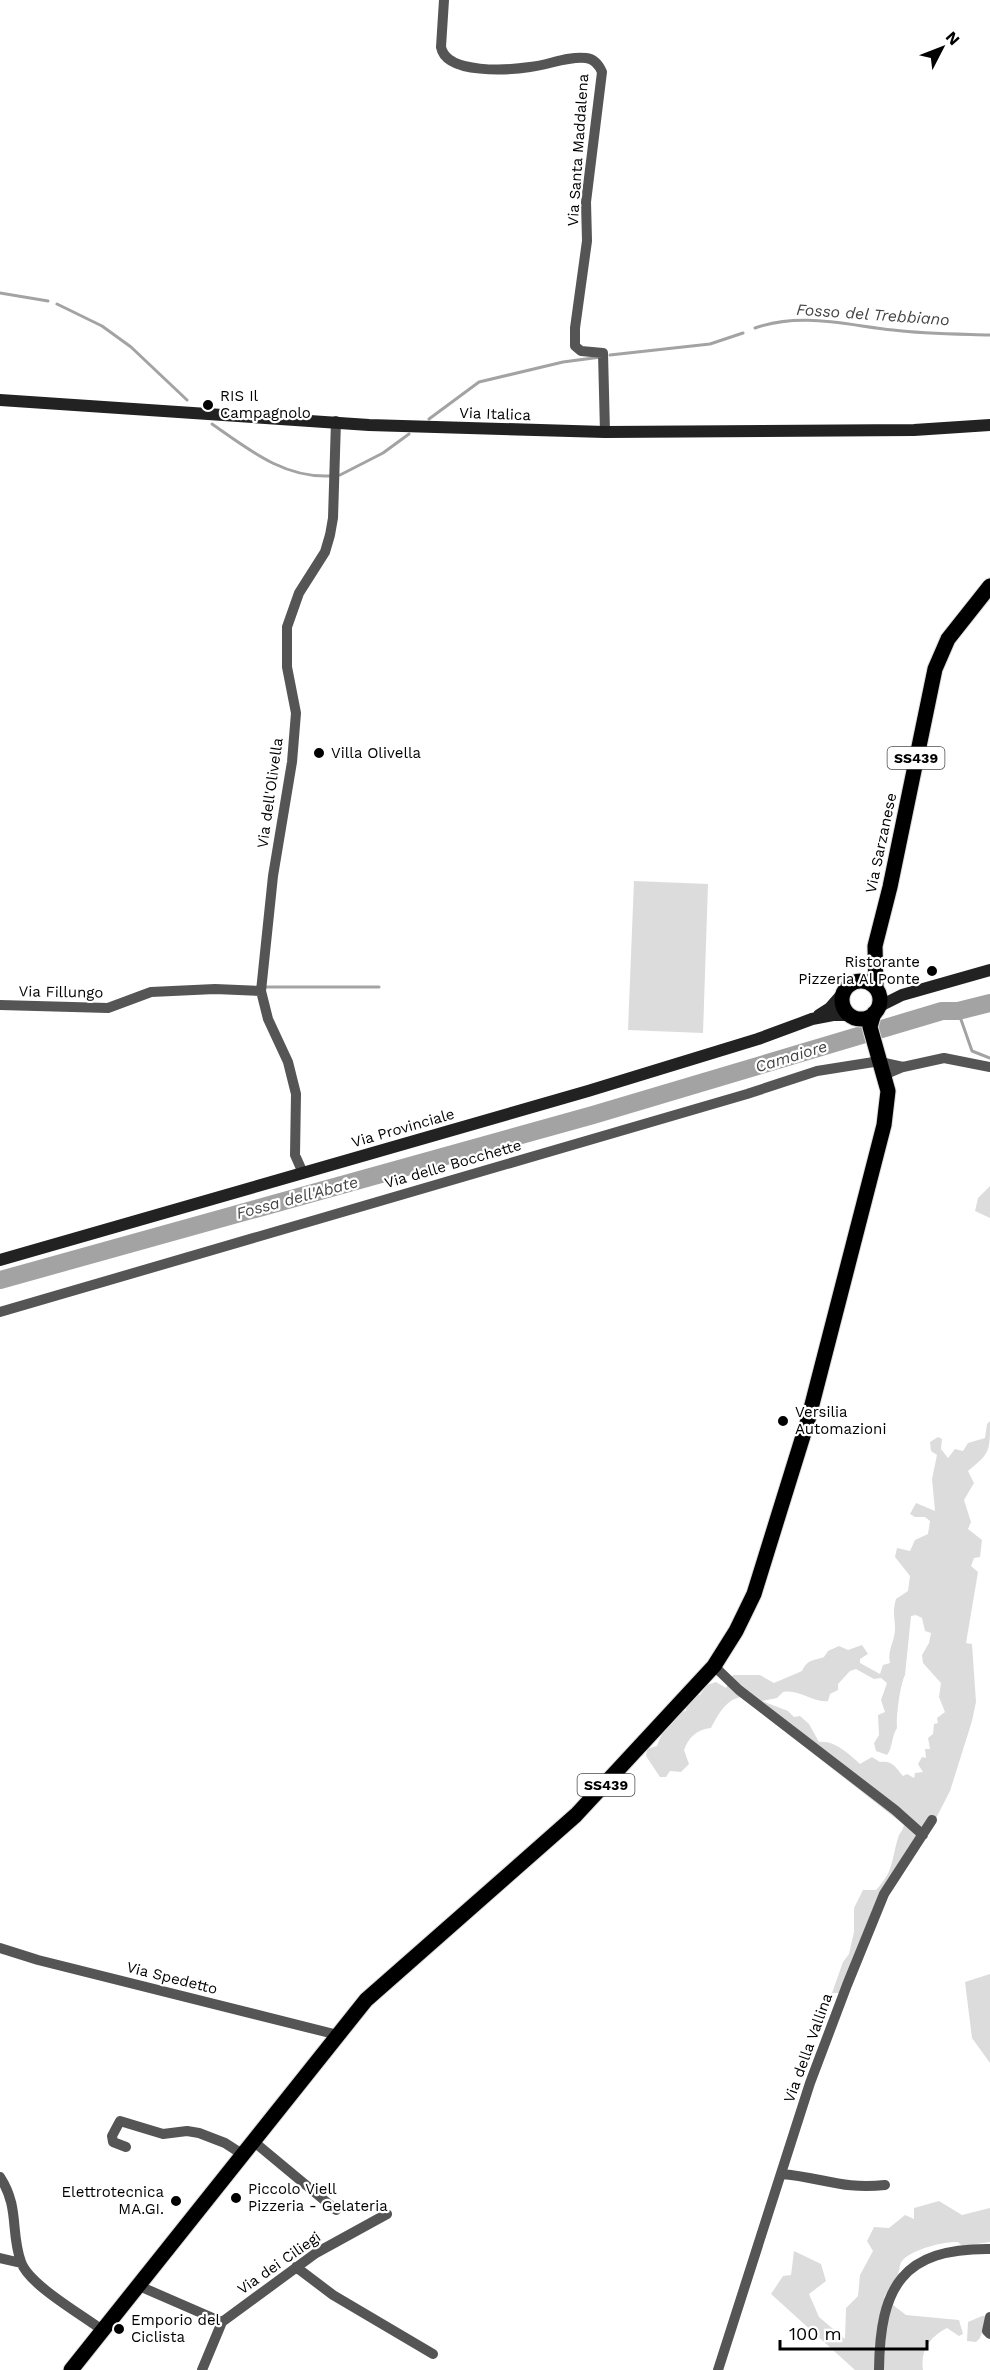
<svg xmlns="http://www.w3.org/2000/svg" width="990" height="2370" font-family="'Work Sans',sans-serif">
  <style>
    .green { fill: #dcdcdc; fill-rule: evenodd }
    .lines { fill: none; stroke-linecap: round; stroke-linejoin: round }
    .stream { stroke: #a3a3a3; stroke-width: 3 }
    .river { stroke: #a3a3a3; stroke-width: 18 }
    .primary-casing { stroke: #dbdbdb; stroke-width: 17 }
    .minor { stroke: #555; stroke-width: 10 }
    .secondary { stroke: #222; stroke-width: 12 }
    .primary { stroke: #000; stroke-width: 15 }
    .poi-dot { fill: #000; stroke: #fff; stroke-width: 2 }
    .labels { text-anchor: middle; stroke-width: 4.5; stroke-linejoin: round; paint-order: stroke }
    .shield { fill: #fff; stroke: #4c4c4c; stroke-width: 1.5 }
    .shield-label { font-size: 14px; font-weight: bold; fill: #000 }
    .street-label { font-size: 15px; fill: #000; stroke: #fff }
    .poi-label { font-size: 15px; fill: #000; stroke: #fff; text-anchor: start }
    .water-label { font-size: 16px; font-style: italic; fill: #444; stroke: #fff }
  </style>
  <rect width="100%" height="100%" fill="#fff"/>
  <path class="green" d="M634,881L708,884L703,1033L628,1030Z
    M990,1186V1218L975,1211L978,1198Z
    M990,1421C990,1452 990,1453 968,1471L974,1483L964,1500L971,1522L968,1529L982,1540L980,1557L974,1558L971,1566L978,1572L966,1643L972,1644L976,1702L972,1721L950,1791L930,1830L886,1895L846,1993H832L843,1962L849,1954L854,1932V1908L863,1890H876C894,1871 891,1861 898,1838C899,1833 903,1831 904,1825L741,1697C725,1700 718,1715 711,1728C697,1729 688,1738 684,1750L689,1764L681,1772L670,1771L666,1777H660L646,1756L647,1749L657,1746C662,1733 671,1712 686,1711V1704L694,1694L700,1695L707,1685L716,1682L726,1688L733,1675H760L774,1683L802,1671C808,1659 813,1661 824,1657L828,1651L839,1646L848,1650L862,1645L868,1654L860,1659V1663L880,1674L883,1665L890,1663C887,1650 895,1641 895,1629C895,1615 892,1614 896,1599L908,1591L910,1576L895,1557L897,1548L910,1551L915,1540L928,1534L930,1521L925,1517H915L910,1514L916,1503L935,1511L932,1479L937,1455L931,1451L930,1442L938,1437L942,1439L941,1449L948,1458L955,1449L963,1451L968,1443L985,1438L987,1424ZM916,1615L922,1618L925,1631L931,1633L929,1643L922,1655L923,1663L941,1683L939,1697L945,1712L937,1718L938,1723L934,1724L933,1734L928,1738L930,1749H925L926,1758L922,1757L918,1764L923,1772L915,1773L914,1778L907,1774L903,1776C896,1768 893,1760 880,1762L872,1757L860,1764C850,1755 835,1740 819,1742L809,1724L800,1716L794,1717L788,1711L762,1701L777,1698L783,1692C800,1689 812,1703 828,1701L830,1694L838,1690V1684L850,1671L856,1669L874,1679L881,1678L887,1683L881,1700L885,1712L878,1715L879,1735L874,1743L876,1751L887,1755C893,1747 891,1737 897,1728C896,1718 900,1684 905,1675L911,1616Z
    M990,1974V2063L972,2038L965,1982Z
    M939,2201L962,2215L990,2208V2242L962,2246L958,2242C944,2241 910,2250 902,2261C899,2265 900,2270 898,2274C894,2282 887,2290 884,2298L906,2315L959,2320L963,2334L959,2336L947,2328C930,2337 920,2350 923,2370H855L771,2294L783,2276L791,2275L794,2251L821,2264L826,2281L809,2294L819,2317L845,2339L846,2308L858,2296L860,2275L873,2251L867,2241L874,2227L889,2228L905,2215L914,2219V2208Z
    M982,2316H988L980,2338L976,2342L967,2341L968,2322Z"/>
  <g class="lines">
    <path class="stream" d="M0,293L48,301
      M57,304L102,326L131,347L187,400
      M755,328C801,312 846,325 893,330C925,334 958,334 990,335
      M610,355L710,344L743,333
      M429,419L479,382L563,362L601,357
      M212,424C248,449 283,478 330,476
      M340,475L383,453L409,434
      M266,987H379
      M958,1011L972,1051L990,1058"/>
    <path class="river" d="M0,1280L593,1115L942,1011H958L990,1003"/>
    <defs>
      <path id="primary" d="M842 1000a19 19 0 1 1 38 0a19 19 0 1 1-38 0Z
        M876,988L875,946L890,887L935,669L948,639L990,586
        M71,2370L366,2000L576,1815L714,1666L736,1631L754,1594L808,1420L884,1125L888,1091L870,1027L874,1013"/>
    </defs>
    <use href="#primary" class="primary-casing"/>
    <path class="minor" d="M444,0L441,47C446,75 510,70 530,67C549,65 567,56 586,58C595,59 599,65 602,72L586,202L587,241L575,328V346L581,351L603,353L605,432
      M0,1005L108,1008L151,992L215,989L261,991
      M880,1062L903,1067L884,1075
      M903,1067L944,1058L990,1067
      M303,1173L295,1155L296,1094L288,1062L268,1019L261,991L273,876L292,762L296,713L287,667V627L299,593L325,552L330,535L333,518L336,421
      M0,1312L747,1094L817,1071L880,1061
      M714,1666L739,1690L895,1810L923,1835
      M0,1948L38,1960L338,2035
      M253,2141L336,2210
      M126,2147L113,2142L112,2136L120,2121L163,2134L187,2131L199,2133L225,2143L242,2154
      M781,2174C821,2177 843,2190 885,2185
      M0,2177C20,2208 10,2231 21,2262C29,2285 81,2314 102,2330
      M0,2258L21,2263
      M296,2267L333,2295L433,2354
      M139,2286L222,2322
      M990,2317L987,2331L990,2334
      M202,2370L222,2322L316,2253L387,2214
      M718,2370L810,2083L847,1985L884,1894L932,1820
      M879,2370C880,2287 902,2248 990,2249"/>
    <path class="secondary" d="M0,400L369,425L605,432L914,430L990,425
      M878,1007L902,995L990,970
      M819,1015L830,1008L844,992
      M0,1260L588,1091L758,1039L812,1019L833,1015H850"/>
    <use href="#primary" class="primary"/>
  </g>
  <g class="poi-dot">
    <circle cx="208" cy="405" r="6"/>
    <circle cx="319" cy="753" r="6"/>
    <circle cx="932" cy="971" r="6"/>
    <circle cx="783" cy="1421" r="6"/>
    <circle cx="236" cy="2198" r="6"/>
    <circle cx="176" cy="2201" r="6"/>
    <circle cx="119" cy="2329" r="6"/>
  </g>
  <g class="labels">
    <g class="shield">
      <rect x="887.5" y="747" width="57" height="22" rx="4.5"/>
      <rect x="577.5" y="1774" width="57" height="22" rx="4.5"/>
    </g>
    <g class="shield-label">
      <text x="916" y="763">SS439</text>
      <text x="606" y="1790">SS439</text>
    </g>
    <g class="street-label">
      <text transform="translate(578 150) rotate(-86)" y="5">Via Santa Maddalena</text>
      <text transform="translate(495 414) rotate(2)" y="5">Via Italica</text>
      <text transform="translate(270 793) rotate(-82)" y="5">Via dell'Olivella</text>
      <text transform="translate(881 843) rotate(-78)" y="5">Via Sarzanese</text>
      <text transform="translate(61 992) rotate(1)" y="5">Via Fillungo</text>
      <text transform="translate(403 1128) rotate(-16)" y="5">Via Provinciale</text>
      <text transform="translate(453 1164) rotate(-16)" y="5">Via delle Bocchette</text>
      <text transform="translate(172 1978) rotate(14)" y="5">Via Spedetto</text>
      <text transform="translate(808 2048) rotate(-70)" y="5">Via della Vallina</text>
      <text transform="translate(279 2263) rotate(-35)" y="5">Via dei Ciliegi</text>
    </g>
    <g class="poi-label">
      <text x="220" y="401">RIS Il<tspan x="220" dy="17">Campagnolo</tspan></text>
      <text x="331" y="758">Villa Olivella</text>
      <text x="920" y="967" text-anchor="end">Ristorante<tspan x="920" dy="17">Pizzeria Al Ponte</tspan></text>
      <text x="795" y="1417">Versilia<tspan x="795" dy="17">Automazioni</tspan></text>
      <text x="248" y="2194">Piccolo Viell<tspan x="248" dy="17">Pizzeria - Gelateria</tspan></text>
      <text x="164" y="2197" text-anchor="end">Elettrotecnica<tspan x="164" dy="17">MA.GI.</tspan></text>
      <text x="131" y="2325">Emporio del<tspan x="131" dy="17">Ciclista</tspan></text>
    </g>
    <g class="water-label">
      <text transform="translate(873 314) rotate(4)" y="6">Fosso del Trebbiano</text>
      <text transform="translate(791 1056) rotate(-17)" y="6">Camaiore</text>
      <text transform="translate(297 1197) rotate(-15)" y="6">Fossa dell'Abate</text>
    </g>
  </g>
  <g transform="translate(942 48) rotate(48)" stroke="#ffffff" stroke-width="4.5" paint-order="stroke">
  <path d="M0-4.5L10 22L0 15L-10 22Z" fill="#000000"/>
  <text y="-9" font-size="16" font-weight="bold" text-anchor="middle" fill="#000000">N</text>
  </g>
  <path d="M780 2340v9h147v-9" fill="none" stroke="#000000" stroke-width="3"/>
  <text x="789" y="2340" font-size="18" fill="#000000" stroke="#ffffff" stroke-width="4.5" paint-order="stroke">100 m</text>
</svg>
